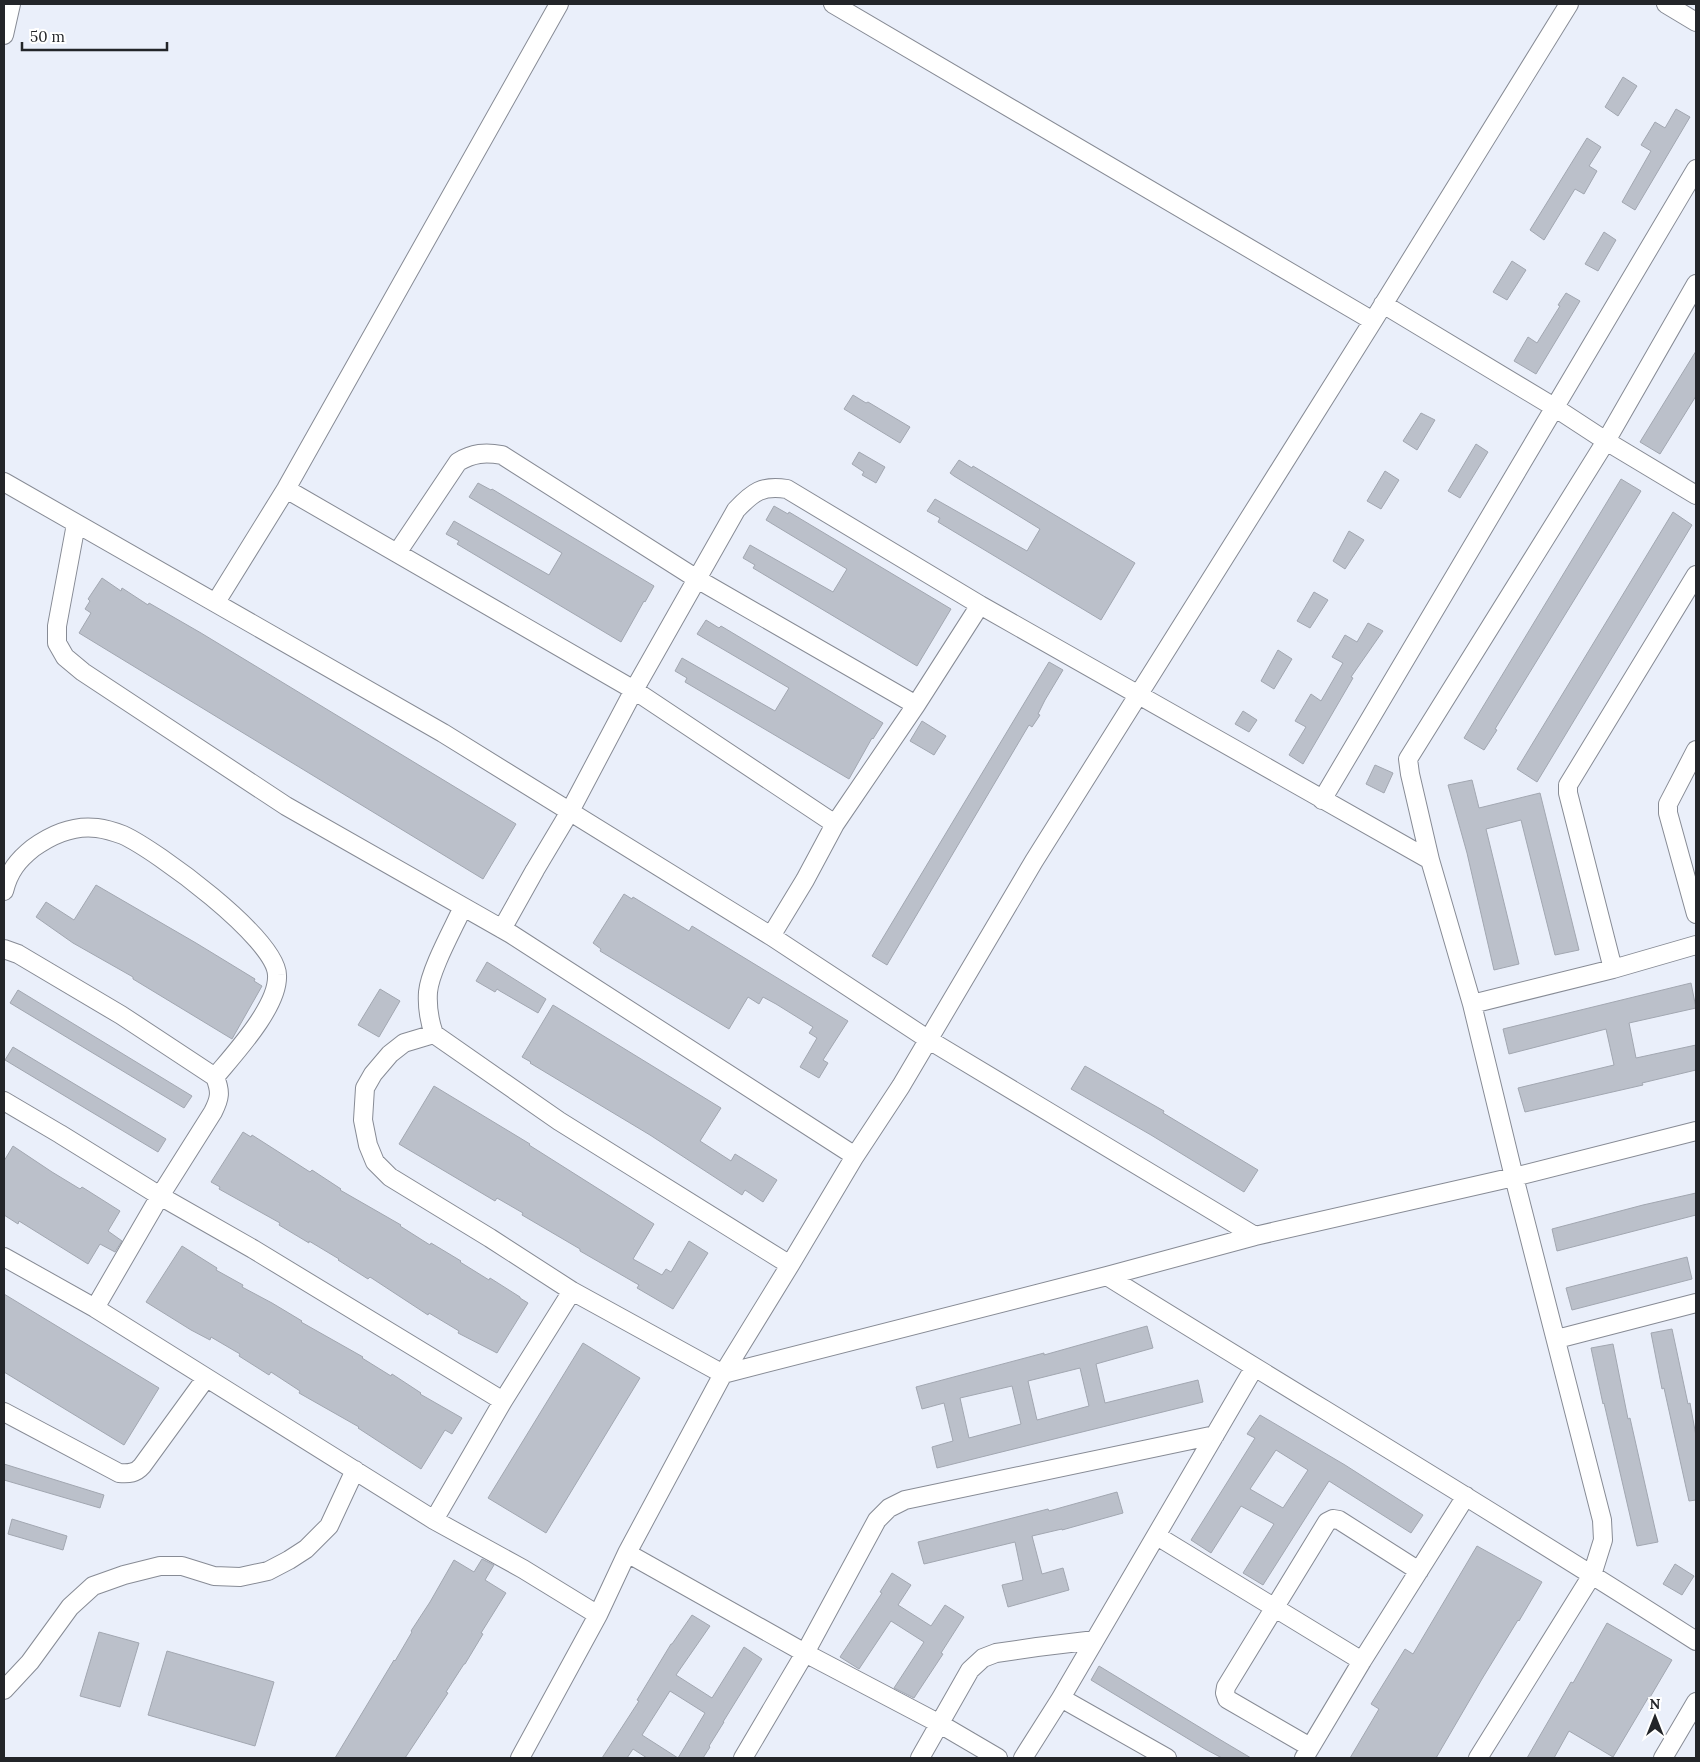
<svg xmlns="http://www.w3.org/2000/svg" width="1700" height="1762" font-family="Lora,serif">
  <style>
    .building { fill: #bbc0ca; stroke: #a2a7b1; fill-rule: evenodd }
    .lines { fill: none; stroke-linecap: round; stroke-linejoin: round }
    .minor-casing { stroke: #878b95; stroke-width: 20 }
    .minor { stroke: #fff; stroke-width: 18 }
  </style>
  <rect width="100%" height="100%" fill="#eaeffa"/>
  <path class="building" d="M1623,77L1637,86L1618,116L1605,107Z
    M1676,109L1690,117L1635,210L1622,202L1651,151L1641,145L1655,122L1665,128Z
    M1587,138L1601,147L1589,166L1597,171L1584,194L1575,189L1544,240L1530,230Z
    M1604,232L1616,240L1598,271L1585,264Z
    M1512,261L1526,270L1507,300L1493,292Z
    M1566,293L1580,301L1536,374L1514,361L1528,337L1537,343L1560,306L1558,305Z
    M1696,351V396L1660,454L1640,442Z
    M853,395L866,403L868,402L910,427L900,443L844,409Z
    M1421,413L1435,420L1417,450L1403,441Z
    M1476,444L1488,452L1460,498L1448,491Z
    M859,452L885,467L876,483L862,475L864,472L852,464Z
    M959,460L972,468L973,466L1003,484L1135,563L1101,620L938,522L940,518L927,511L935,499L1027,551L1040,529L954,476L950,473Z
    M1385,471L1399,480L1381,509L1367,501Z
    M1621,479L1641,491L1495,729L1497,730L1484,750L1464,738Z
    M478,483L491,490L492,489L654,586L645,602L644,601L621,642L457,544L459,541L446,534L454,521L549,575L562,553L469,497Z
    M774,506L788,514L789,512L951,609L917,666L753,568L755,565L743,558L750,545L833,592L847,569L766,520Z
    M1673,512L1692,525L1537,782L1517,769Z
    M1349,531L1364,540L1345,569L1333,561Z
    M102,578L121,591L122,588L148,605L149,603L201,633L516,824L483,879L79,633L91,613L85,609L90,601L88,599Z
    M1314,592L1328,600L1310,628L1297,621Z
    M706,620L719,628L721,626L883,723L873,739L872,738L849,779L685,682L687,678L675,671L682,658L775,711L789,688L697,634Z
    M1368,623L1383,631L1351,677L1353,678L1303,764L1289,755L1306,727L1295,721L1311,694L1321,701L1343,663L1332,657L1345,635L1357,642Z
    M1278,650L1292,659L1274,689L1261,681Z
    M1049,662L1063,670L1045,700L1038,714L1040,715L1032,727L1029,725L887,965L872,956Z
    M1243,711L1257,720L1249,732L1235,724Z
    M922,721L946,736L934,755L910,741Z
    M1375,765L1393,773L1384,793L1366,784Z
    M1472,780L1479,808L1540,793L1579,950L1555,955L1521,820L1486,829L1519,964L1494,970L1467,853L1448,785Z
    M96,885L196,943L255,979L254,981L262,986L232,1039L133,979V977L73,943L36,917L46,902L74,920Z
    M624,894L632,899L633,897L689,931L692,926L848,1021L823,1060L828,1063L819,1078L800,1067L817,1038L809,1033L813,1027L776,1004L763,997L759,1004L748,997L729,1029L638,974L600,951L601,949L593,943Z
    M487,962L546,999L538,1013L500,991L497,989L495,992L476,981Z
    M1691,983L1696,1008L1629,1023L1636,1058L1696,1045V1070L1642,1083L1643,1085L1525,1112L1518,1088L1614,1065L1606,1029L1509,1054L1503,1029Z
    M380,989L400,1001L379,1037L358,1025Z
    M18,990L192,1096L184,1108L10,1003Z
    M553,1005L721,1108L700,1141L731,1161L735,1154L777,1180L763,1202L745,1190L742,1195L650,1135L530,1063L531,1062L522,1057Z
    M13,1047L166,1139L158,1152L5,1060Z
    M1085,1066L1164,1111L1163,1113L1258,1170L1244,1192L1151,1135L1071,1089Z
    M434,1086L530,1144L529,1145L654,1224L633,1259L662,1275L666,1269L671,1272L689,1241L708,1253L673,1309L637,1288L639,1285L580,1251V1249L522,1215L523,1213L497,1198L495,1201L399,1144Z
    M243,1132L251,1137L252,1135L310,1172L312,1170L341,1189L340,1190L401,1225L400,1226L430,1245L431,1243L461,1261L460,1262L489,1280L490,1278L520,1297V1298L528,1303L497,1353L458,1333L459,1331L429,1313L428,1315L370,1277L368,1279L338,1260L339,1259L309,1241V1243L279,1225L280,1223L219,1189L220,1187L211,1182Z
    M13,1146L52,1172L80,1189L82,1187L120,1211L108,1231L122,1241L115,1252L100,1244L88,1264L19,1221L18,1224L4,1215V1161Z
    M1696,1193V1215L1557,1251L1552,1229L1643,1205Z
    M182,1246L217,1268L216,1270L243,1285L242,1287L272,1303L302,1321L301,1322L363,1357L362,1358L391,1376L392,1374L421,1393L420,1394L462,1418L452,1434L445,1430L421,1469L358,1428L359,1427L299,1393L300,1391L271,1372L269,1375L239,1356L240,1354L211,1337L210,1340L191,1330L146,1302Z
    M1687,1257L1692,1279L1572,1310L1566,1288Z
    M4,1294L159,1388L124,1445L4,1372Z
    M1147,1326L1153,1348L1096,1364L1105,1403L1198,1380L1203,1402L937,1468L932,1447L953,1441L944,1403L922,1409L916,1387L1044,1353V1355ZM1080,1368L1089,1406L1037,1420L1028,1381ZM1012,1386L1021,1424L969,1438L960,1398Z
    M1672,1329L1688,1404L1690,1403L1696,1436V1500L1689,1501L1664,1388L1662,1389L1651,1333Z
    M583,1343L640,1378L546,1533L488,1498Z
    M1613,1344L1628,1419L1630,1418L1658,1542L1637,1546L1604,1403L1603,1404L1591,1348Z
    M1260,1415L1345,1465L1423,1515L1411,1533L1329,1481L1263,1585L1243,1573L1274,1524L1241,1506L1211,1553L1191,1540L1255,1438L1247,1434ZM1276,1450L1308,1470L1283,1508L1250,1489Z
    M4,1464L104,1495L100,1508L4,1480Z
    M1117,1492L1123,1513L1062,1530V1529L1032,1536L1042,1574L1063,1568L1069,1590L1008,1607L1002,1585L1023,1580L1015,1542L924,1564L918,1542L1048,1509L1049,1511Z
    M12,1519L67,1536L63,1550L8,1534Z
    M1477,1546L1542,1582L1519,1621L1518,1620L1482,1679L1436,1758H1350L1379,1709L1371,1704L1405,1649L1413,1654Z
    M482,1559L494,1565L485,1580L506,1593L481,1633L483,1634L465,1664H464L446,1692L448,1693L405,1758H335L394,1660L395,1661L412,1632L411,1631L430,1602L454,1560L474,1572Z
    M1675,1564L1694,1576L1682,1595L1663,1584Z
    M892,1573L911,1585L898,1605L931,1626L945,1605L964,1617L941,1653L943,1654L914,1698L894,1688L924,1642L891,1621L859,1669L840,1657L882,1593L880,1592Z
    M692,1615L710,1626L676,1675L712,1698L744,1647L762,1659L723,1722H724L709,1746L710,1747L703,1758H647L633,1749L627,1758H602L639,1701L637,1700L671,1644H672ZM670,1691L705,1713L678,1758L642,1735Z
    M1607,1623L1672,1660L1649,1699L1648,1698L1613,1757L1569,1731L1554,1758H1527L1571,1682L1573,1683Z
    M99,1632L139,1643L120,1707L80,1696Z
    M167,1651L274,1682L255,1746L148,1715Z
    M1099,1666L1219,1739L1251,1758H1222L1205,1749L1091,1680Z"/>
  <g class="lines">
    <defs>
      <path id="minor" d="M833,4L1373,321
        M1666,4L1696,22
        M4,35L11,4
        M1383,304L1554,407L1606,441L1696,495
        M4,482L443,733L771,936L929,1040L1255,1236
        M286,489L634,690L835,824L805,880L771,936
        M76,524L57,626V643L65,657L83,672L286,806L511,934L855,1156
        M397,553L458,462C473,453 485,452 502,455L697,579L916,705
        M216,602L286,489L559,4
        M980,605L1430,860
        M1696,750L1668,804V813L1696,914
        M1322,800L1696,169
        M4,891C9,871 18,860 33,848C51,835 74,825 97,828C105,829 115,832 123,835C156,850 276,938 277,975C279,1006 234,1054 215,1077
        M463,907C453,929 430,970 428,992C427,1007 429,1020 434,1034L559,1121L790,1265
        M502,929L535,870L569,813L634,690L736,510C753,492 762,485 787,489L980,605L916,705L835,824
        M4,949L18,954L121,1015L215,1077C221,1092 220,1098 213,1112L160,1196L95,1308
        M1613,969L1568,793V785L1696,575
        M1472,1004L1613,969L1696,945
        M434,1034L404,1043L390,1054L373,1074L365,1088L363,1120L368,1145L375,1162L390,1177L490,1238L572,1291L723,1374L1107,1276L1255,1236L1514,1177L1696,1131
        M4,1101L60,1134L160,1196L253,1249L503,1401
        M4,1257L95,1308L434,1520L523,1569L598,1615
        M1107,1276C1303,1398 1502,1516 1696,1641
        M1557,1339L1696,1303
        M4,1412L119,1473C129,1474 136,1473 142,1466L206,1378
        M434,1520L503,1401L572,1291
        M1157,1536L1362,1661
        M627,1553L805,1653L940,1724L998,1758
        M4,1690L30,1662L70,1607L93,1586L124,1575L160,1566H182L214,1576L240,1577L268,1571L289,1560L306,1549L329,1526L355,1470
        M1061,1698L1167,1758
        M1310,1747L1227,1699L1225,1693L1226,1687L1327,1522L1333,1519L1339,1520L1419,1571
        M520,1758L598,1615L627,1553L723,1374L790,1265L855,1156L901,1086L1034,861L1373,321L1569,4
        M743,1758L805,1653L877,1520L889,1508L905,1500L1215,1435
        M920,1758L970,1670L983,1658L996,1653L1037,1647L1095,1640
        M1023,1758L1061,1698L1254,1368
        M1304,1758L1362,1661L1466,1496
        M1478,1758L1592,1575L1603,1540L1602,1520L1514,1177L1472,1004L1430,860L1410,774L1408,759L1606,441L1696,284
        M1663,1758L1696,1702"/>
    </defs>
    <use href="#minor" class="minor-casing"/>
    <use href="#minor" class="minor"/>
  </g>
  <rect width="1700" height="1762" fill="none" stroke="#232529" stroke-width="10"/>
  <g transform="translate(1655 1717)" stroke="#ffffff" stroke-width="4" paint-order="stroke">
  <path d="M0-4L9 19L0 12L-9 19Z" fill="#232529"/>
  <text y="-8" font-size="14" font-weight="bold" text-anchor="middle" fill="#232529">N</text>
  </g>
  <path d="M22 42v8h145v-8" fill="none" stroke="#232529" stroke-width="2.5"/>
  <text x="30" y="42" font-size="15" fill="#232529" stroke="#ffffff" stroke-width="4" paint-order="stroke">50 m</text>
</svg>
